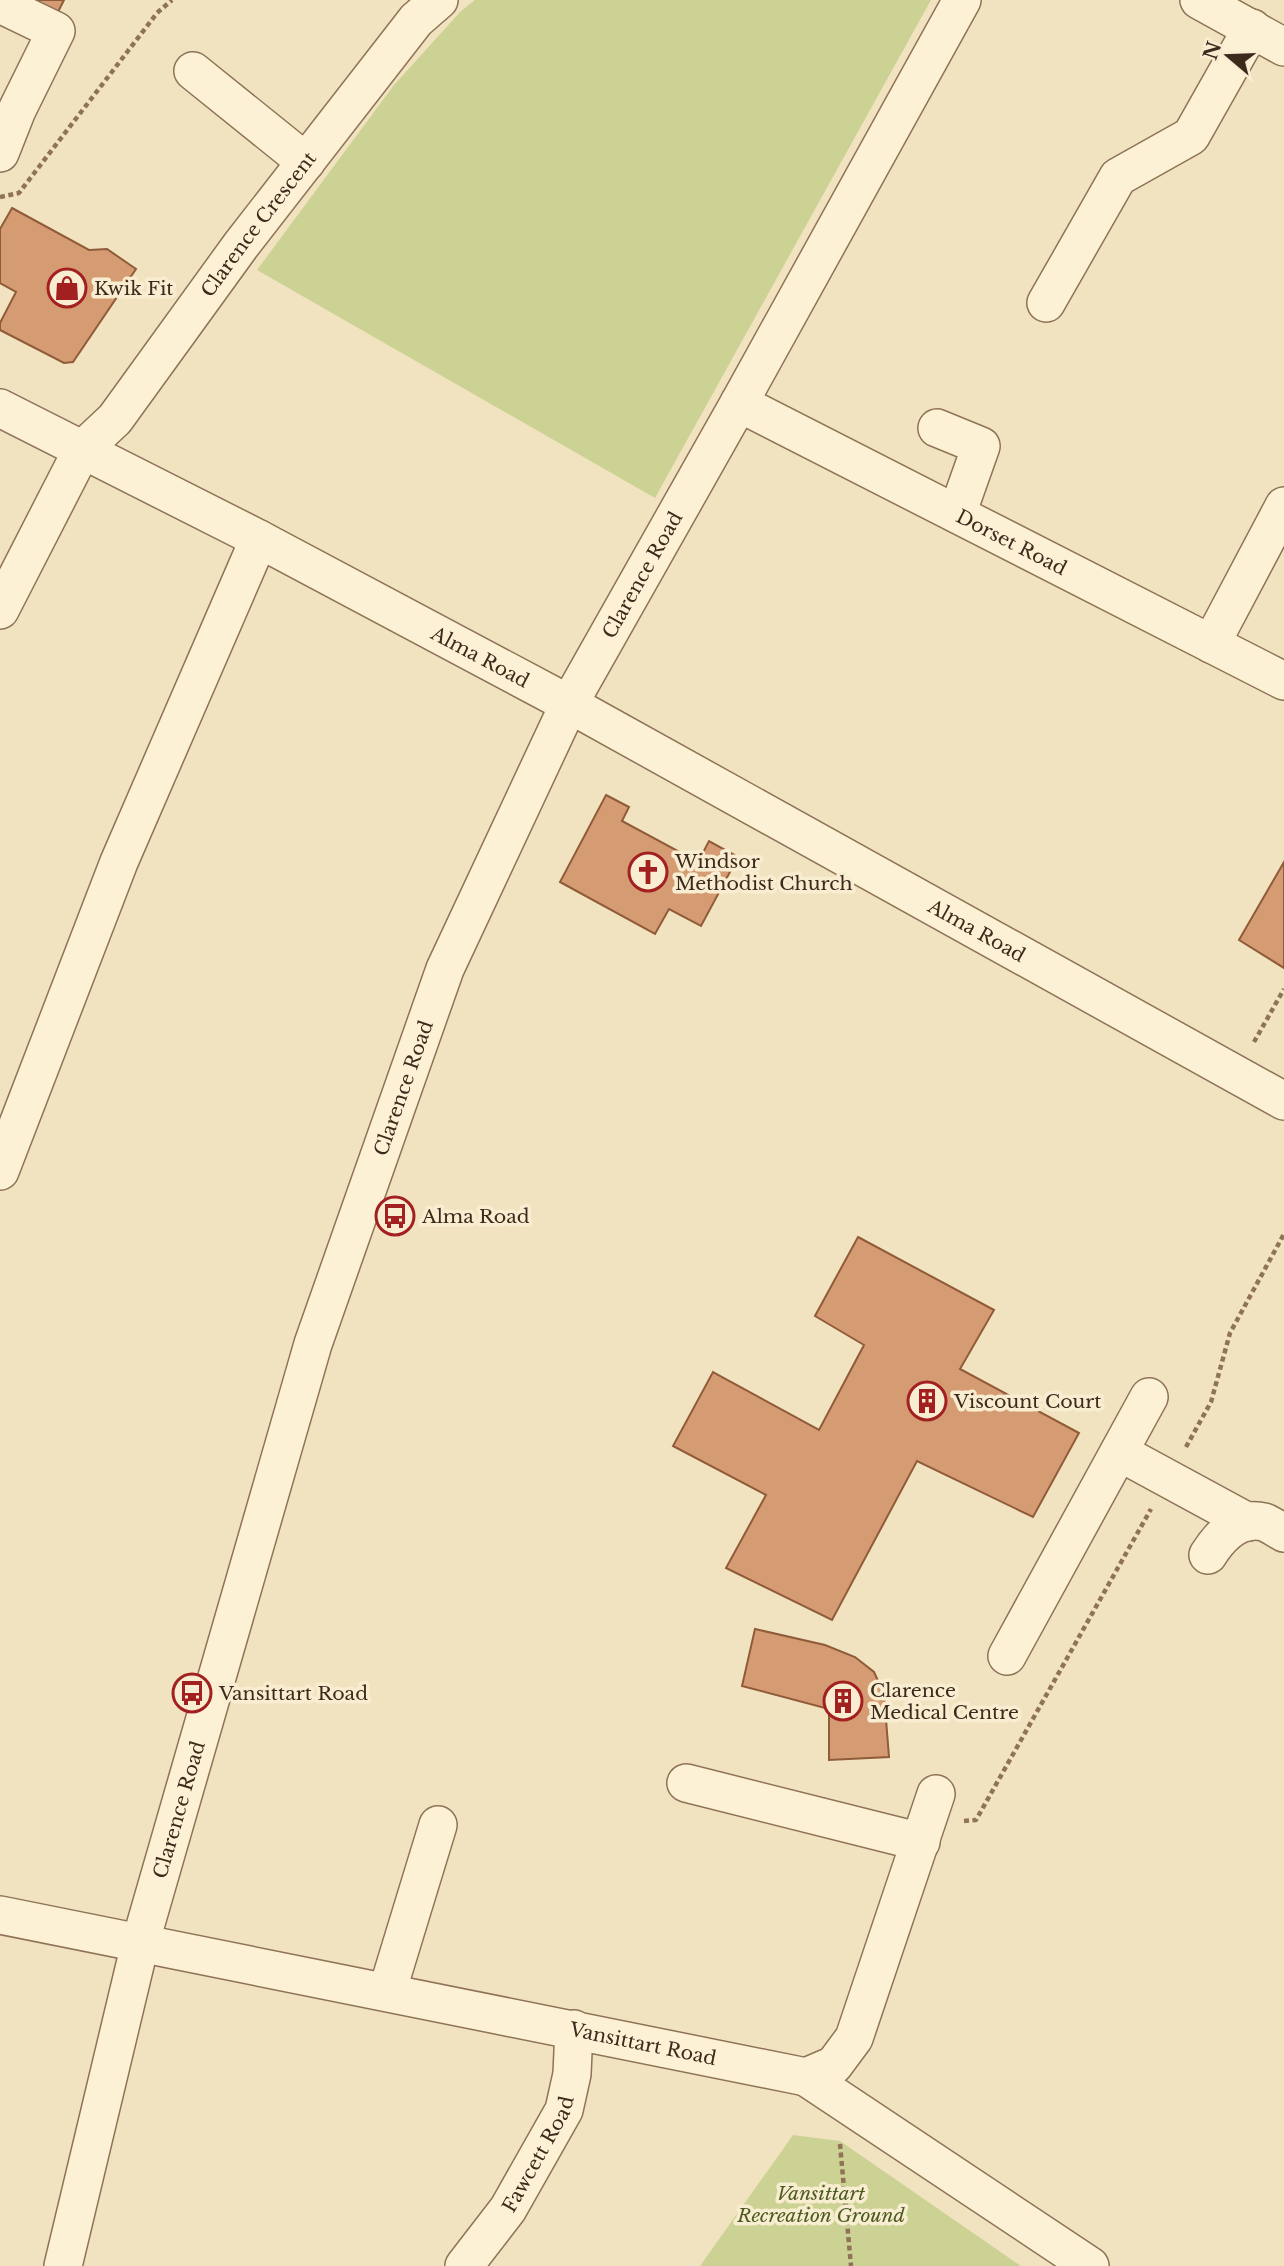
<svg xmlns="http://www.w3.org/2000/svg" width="1284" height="2266" font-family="'Libre Baskerville',serif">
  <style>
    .green { fill: #cbd293 }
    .building { fill: #d59b72; stroke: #905b39; stroke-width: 2 }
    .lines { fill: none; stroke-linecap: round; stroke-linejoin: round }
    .minor-casing { stroke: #8e7356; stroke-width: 40 }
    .path { stroke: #8e7356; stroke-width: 4.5; stroke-dasharray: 5 3.5; stroke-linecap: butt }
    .minor { stroke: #fcf0d5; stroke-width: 37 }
    .labels { text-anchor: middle; stroke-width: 7; stroke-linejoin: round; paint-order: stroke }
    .street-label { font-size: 19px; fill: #3c2b1c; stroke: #f9edd1 }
    .poi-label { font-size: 19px; fill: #3c2b1c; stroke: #f9edd1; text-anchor: start }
    .park-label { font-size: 19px; font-style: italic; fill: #4c5b20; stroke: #f9edd1 }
  </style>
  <rect width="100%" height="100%" fill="#f2e3c0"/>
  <path class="green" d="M475,0H931L655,498L257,270L394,85L461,11Z
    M793,2135L840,2141L1021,2266H700Z"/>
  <path class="building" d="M28,0H64L54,20Z
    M12,208L89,250L107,249L136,269L73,362L64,363L0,330V323L16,292L0,283V229Z
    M606,795L629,807L622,821L698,862L709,841L738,857L701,926L669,909L655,934L560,882Z
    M1284,862V968L1239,940Z
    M858,1237L994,1310L960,1369L1079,1433L1033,1517L917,1461L832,1620L726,1568L766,1495L673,1446L713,1372L819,1430L864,1345L815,1316Z
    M755,1629L825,1645L855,1657L874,1672L884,1694L889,1757L829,1760V1709L742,1686Z"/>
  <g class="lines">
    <defs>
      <g id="minor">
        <path d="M1199,0L1284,47"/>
        <path d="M0,4L56,31L17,110L0,153"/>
        <path d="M193,71L306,162"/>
        <path d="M1046,303L1118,177L1191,136L1252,28"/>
        <path id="s1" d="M739,403L1284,681"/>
        <path id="s2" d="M0,408L259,539L569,704L1284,1101"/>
        <path d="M937,428L981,446L957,514"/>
        <path id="s3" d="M0,610L82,450L115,419L241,245L416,20L439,0"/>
        <path d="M1211,644L1284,506"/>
        <path d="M0,1171L119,862L259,539"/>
        <path d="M1119,1452L1248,1522"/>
        <path d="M1208,1555C1220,1536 1238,1516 1264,1522C1270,1524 1278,1530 1284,1533"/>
        <path d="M1007,1656L1149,1397"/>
        <path d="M686,1783L921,1842"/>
        <path id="s4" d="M0,1915C269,1969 538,2021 806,2077L834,2065L854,2038L936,1794"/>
        <path d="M387,1992L438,1825"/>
        <path d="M806,2077L1090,2266"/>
        <path id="s5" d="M63,2266L140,1944L313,1344L445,969L569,704L739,403L962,0"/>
        <path id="s6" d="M464,2266L508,2209L564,2110L572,2074L574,2029"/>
      </g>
    </defs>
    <use href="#minor" class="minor-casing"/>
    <path class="path" d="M0,197L19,193L157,13L172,0
      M1254,1042L1284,989
      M1186,1447L1211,1402L1230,1333L1284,1234
      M964,1821L976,1820L1151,1509
      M840,2144L851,2266"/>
    <use href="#minor" class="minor"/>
  </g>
  <defs>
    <symbol id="shop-ring" viewBox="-11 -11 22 22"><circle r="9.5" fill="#f9edd1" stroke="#a32021" stroke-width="1.5"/><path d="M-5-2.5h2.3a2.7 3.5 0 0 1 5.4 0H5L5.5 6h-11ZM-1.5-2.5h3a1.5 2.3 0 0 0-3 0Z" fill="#a32021"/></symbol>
    <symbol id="church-ring" viewBox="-11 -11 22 22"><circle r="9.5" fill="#f9edd1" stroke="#a32021" stroke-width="1.5"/><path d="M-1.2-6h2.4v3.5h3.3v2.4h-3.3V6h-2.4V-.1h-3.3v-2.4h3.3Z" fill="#a32021"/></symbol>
    <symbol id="bus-ring" viewBox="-11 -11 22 22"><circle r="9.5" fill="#f9edd1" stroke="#a32021" stroke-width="1.5"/><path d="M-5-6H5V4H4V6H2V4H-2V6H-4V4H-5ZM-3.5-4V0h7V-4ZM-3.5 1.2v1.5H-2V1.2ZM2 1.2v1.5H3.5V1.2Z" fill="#a32021"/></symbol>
    <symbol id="building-ring" viewBox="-11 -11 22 22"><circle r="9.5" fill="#f9edd1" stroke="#a32021" stroke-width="1.5"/><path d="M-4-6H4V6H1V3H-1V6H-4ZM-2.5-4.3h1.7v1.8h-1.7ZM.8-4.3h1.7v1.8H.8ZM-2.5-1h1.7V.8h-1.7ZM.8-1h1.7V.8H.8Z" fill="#a32021"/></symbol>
  </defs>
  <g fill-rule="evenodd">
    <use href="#shop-ring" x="45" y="266" width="44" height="44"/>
    <use href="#church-ring" x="626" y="850" width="44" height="44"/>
    <use href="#bus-ring" x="373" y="1194" width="44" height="44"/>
    <use href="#building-ring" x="905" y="1379" width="44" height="44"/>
    <use href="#bus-ring" x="170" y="1671" width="44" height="44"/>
    <use href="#building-ring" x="821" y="1679" width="44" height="44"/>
  </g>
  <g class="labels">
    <g class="street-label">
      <text dy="7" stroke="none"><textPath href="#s3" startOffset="467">Clarence Crescent</textPath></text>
      <text dy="7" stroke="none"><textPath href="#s1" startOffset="306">Dorset Road</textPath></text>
      <text dy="7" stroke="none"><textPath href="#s5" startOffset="1794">Clarence Road</textPath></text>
      <text dy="7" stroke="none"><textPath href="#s2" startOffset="541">Alma Road</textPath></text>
      <text dy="7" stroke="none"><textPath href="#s2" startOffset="1108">Alma Road</textPath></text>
      <text dy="7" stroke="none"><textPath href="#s5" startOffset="1227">Clarence Road</textPath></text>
      <text dy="7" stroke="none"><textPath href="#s5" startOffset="471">Clarence Road</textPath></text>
      <text dy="7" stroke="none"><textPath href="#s4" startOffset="656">Vansittart Road</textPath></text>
      <text dy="7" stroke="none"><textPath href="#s6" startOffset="135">Fawcett Road</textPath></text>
    </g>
    <g class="poi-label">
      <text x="94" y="295">Kwik Fit</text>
      <text x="675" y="868">Windsor<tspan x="675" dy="22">Methodist Church</tspan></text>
      <text x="422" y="1223">Alma Road</text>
      <text x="954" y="1408">Viscount Court</text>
      <text x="870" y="1697">Clarence<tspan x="870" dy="22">Medical Centre</tspan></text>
      <text x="219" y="1700">Vansittart Road</text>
    </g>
    <g class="park-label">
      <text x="821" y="2200">Vansittart<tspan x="821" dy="22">Recreation Ground</tspan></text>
    </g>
  </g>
  <g transform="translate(1228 56) rotate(289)" stroke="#f9edd1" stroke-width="5" paint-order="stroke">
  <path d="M0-5L12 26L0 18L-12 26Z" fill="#3c2b1c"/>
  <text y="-10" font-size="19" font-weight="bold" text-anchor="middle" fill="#3c2b1c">N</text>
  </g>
</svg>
